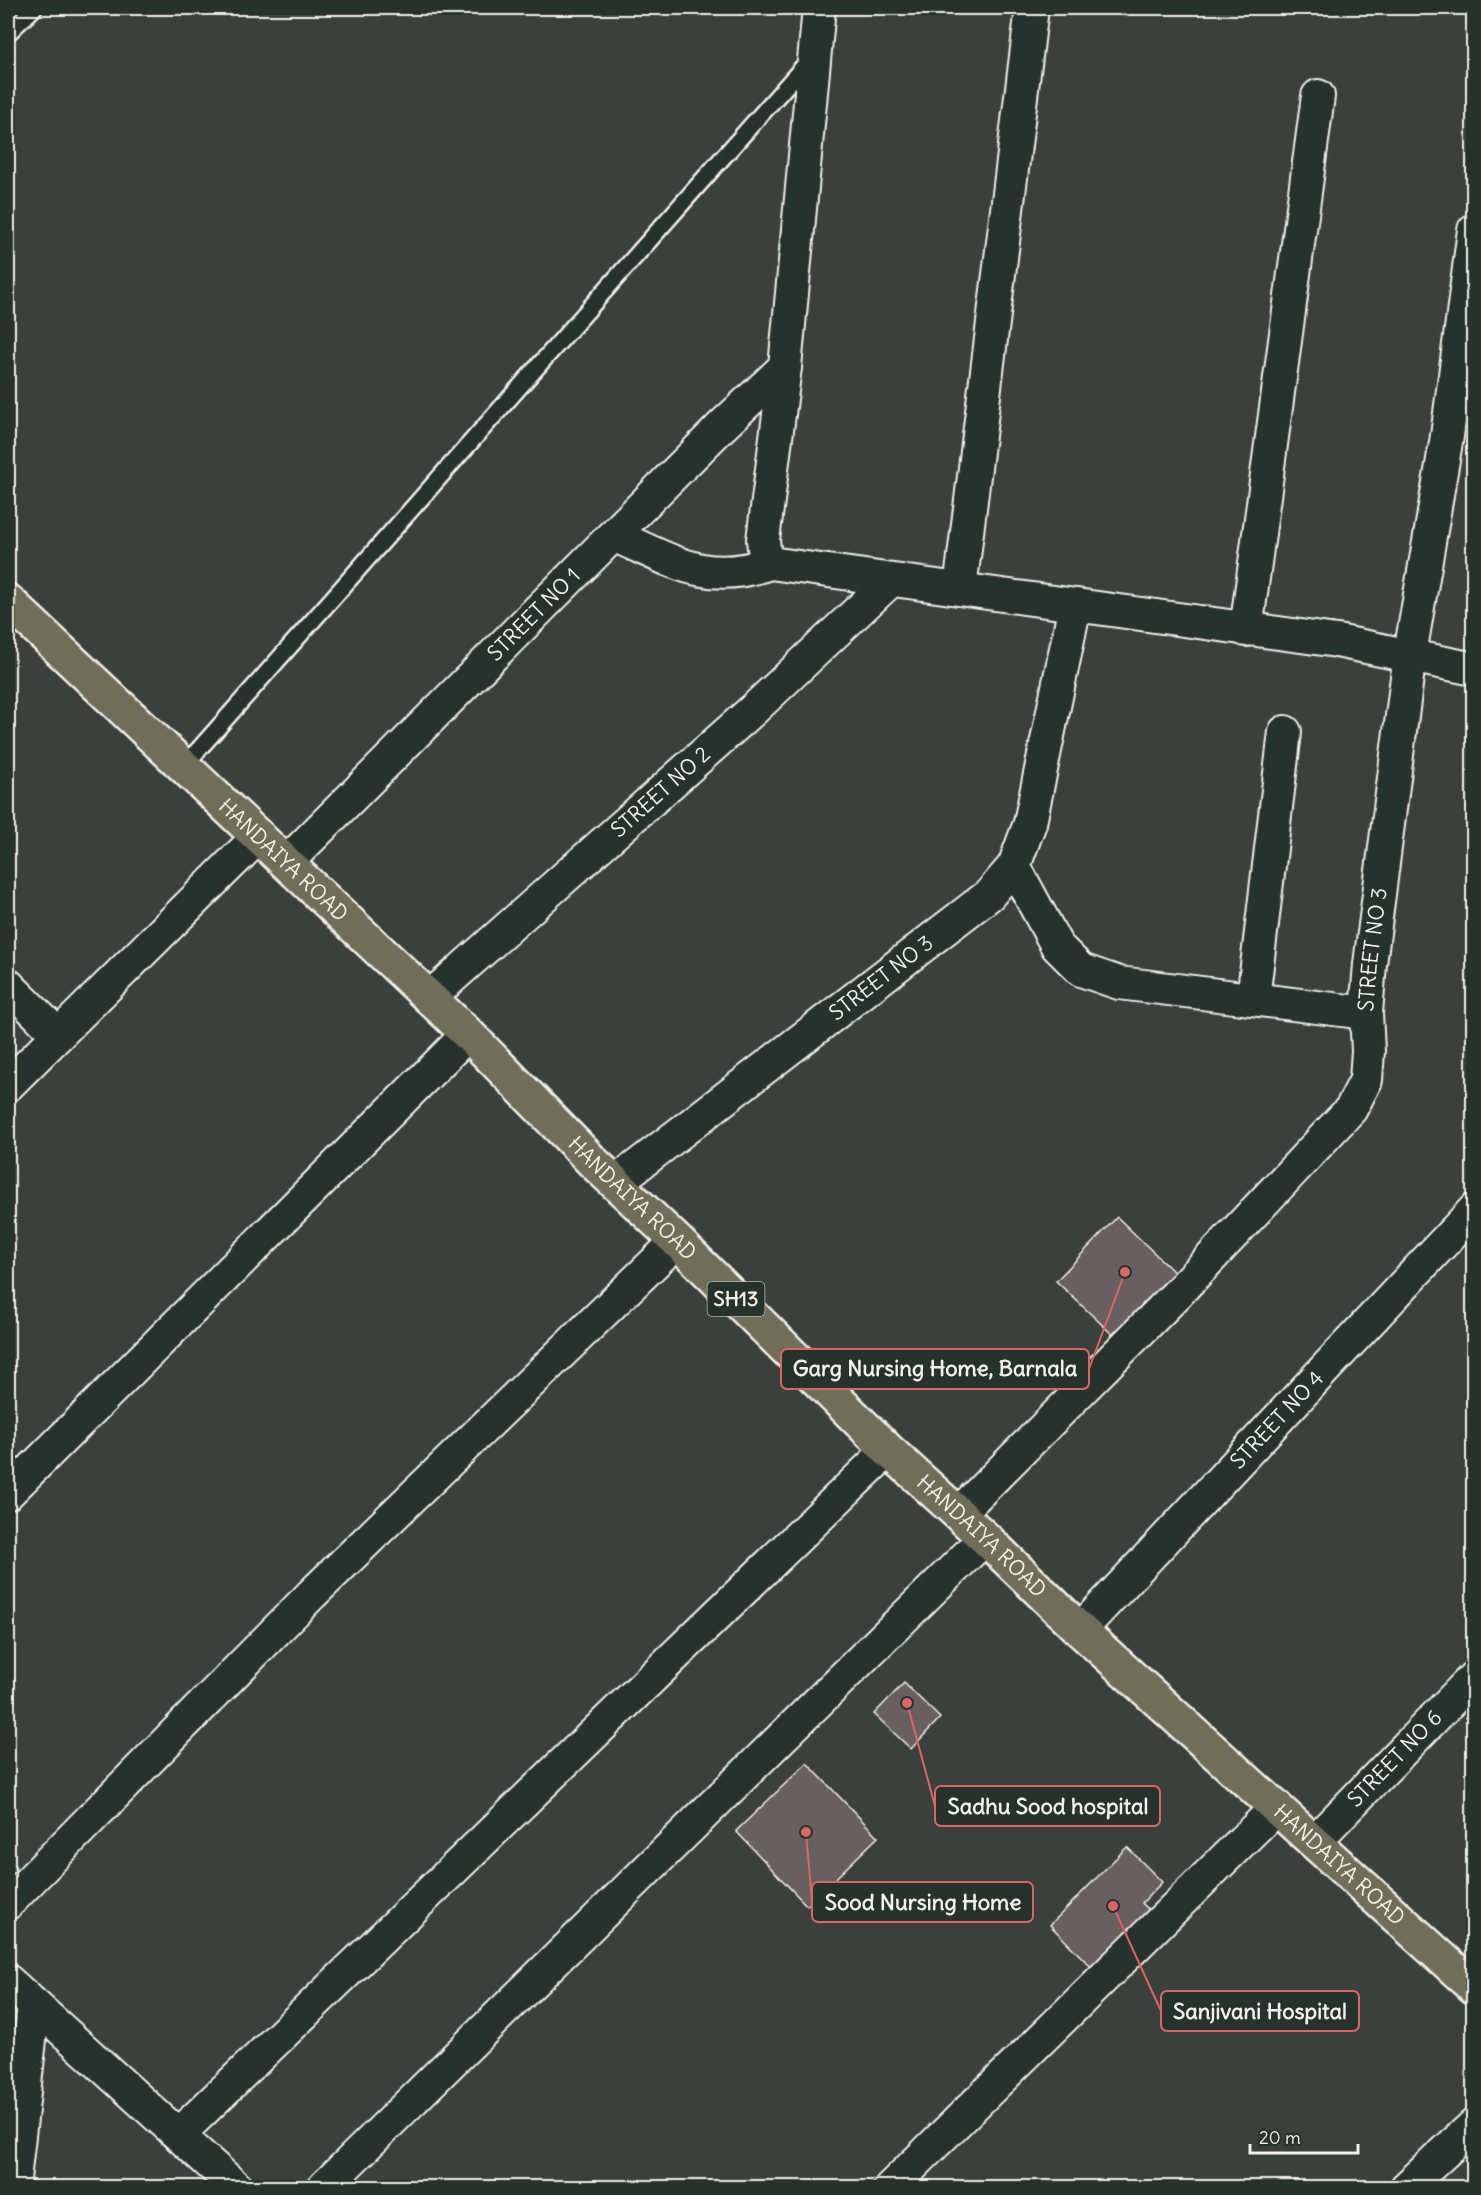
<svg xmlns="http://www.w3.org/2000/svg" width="1481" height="2195" font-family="Delius,sans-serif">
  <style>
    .building { fill: #695e60; stroke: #f4f1e8; stroke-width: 1.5 }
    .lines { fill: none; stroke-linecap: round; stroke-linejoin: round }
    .service-casing { stroke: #f4f1e8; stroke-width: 20 }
    .minor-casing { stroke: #f4f1e8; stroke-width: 36 }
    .primary-casing { stroke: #f4f1e8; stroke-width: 38 }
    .service { stroke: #26332d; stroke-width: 15 }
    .minor { stroke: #26332d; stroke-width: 32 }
    .primary { stroke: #716e59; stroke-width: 33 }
    .labels { text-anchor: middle; stroke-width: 5; stroke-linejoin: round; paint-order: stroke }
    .shield { fill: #26332d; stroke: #b6b8b0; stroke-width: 1.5 }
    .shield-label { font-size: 20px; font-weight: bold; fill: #f4f1e8 }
    .street-label { font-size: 21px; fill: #f4f1e8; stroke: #26332d }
    .leader { fill: none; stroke: #df6462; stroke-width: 2 }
    .callout-dot { fill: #df6462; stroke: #26332d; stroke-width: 2 }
    .callout { fill: #26332d; stroke: #df6462; stroke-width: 2 }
    .callout-label { font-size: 22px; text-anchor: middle; font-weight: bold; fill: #f4f1e8 }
  </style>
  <rect width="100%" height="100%" fill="#3a403c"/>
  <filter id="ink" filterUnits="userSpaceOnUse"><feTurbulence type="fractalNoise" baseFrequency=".0167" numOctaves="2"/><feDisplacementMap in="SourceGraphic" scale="12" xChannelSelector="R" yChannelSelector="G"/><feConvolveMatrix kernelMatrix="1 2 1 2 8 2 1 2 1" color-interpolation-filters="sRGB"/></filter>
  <g filter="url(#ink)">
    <path class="building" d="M1117,1217L1176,1274L1116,1338L1056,1281Z
      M904,1683L940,1718L911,1749L874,1714Z
      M807,1763L878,1837L807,1906L736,1831Z
      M1127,1847L1162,1882L1142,1903L1153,1914L1096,1972L1050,1925Z"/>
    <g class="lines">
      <defs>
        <path id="service" d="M8,33L34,8
          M184,766L810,59"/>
        <g id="minor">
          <path d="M819,8L785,367L763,540L765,557L770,563L1337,641L1474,669"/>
          <path d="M613,535C672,560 705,586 770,563"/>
          <path d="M960,589L1032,8"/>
          <path d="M1246,630L1318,96"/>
          <path id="s1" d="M286,863L722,426L785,367"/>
          <path d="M1014,866L1057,946L1081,970L1119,983L1366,1013"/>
          <path d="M8,985L58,1035"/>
          <path id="s2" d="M429,998L753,710L890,581"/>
          <path d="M1253,999L1285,732"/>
          <path d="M8,1085L259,836"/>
          <path id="s3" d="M615,1183L989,895L1014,866L1030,823L1075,605"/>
          <path d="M8,1493L468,1034"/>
          <path id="s4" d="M958,1514L1176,1295L1351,1109L1366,1080L1368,1051L1366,1013L1370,964L1410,654L1447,436L1474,230"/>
          <path id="s5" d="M1080,1630L1474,1210"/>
          <path id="s6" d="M1314,1842L1474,1677"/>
          <path d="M8,1903L312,1594L677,1241"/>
          <path d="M8,1981L237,2188"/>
          <path d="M179,2134L888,1450"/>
          <path d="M13,2188L34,2005"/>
          <path d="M323,2188L985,1538"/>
          <path d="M890,2188L1277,1807"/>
          <path d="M1406,2188L1474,2125"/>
        </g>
        <g id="primary">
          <path id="s7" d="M8,601L468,1034L593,1162L677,1241L888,1450L985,1538L1080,1630L1474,1987"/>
        </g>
      </defs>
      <use href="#service" class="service-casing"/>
      <use href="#minor" class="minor-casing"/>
      <use href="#primary" class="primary-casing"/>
      <use href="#service" class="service"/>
      <use href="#minor" class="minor"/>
      <use href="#primary" class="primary"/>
    </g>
  </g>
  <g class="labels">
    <rect class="shield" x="707.5" y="1282" width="57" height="34" rx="4.5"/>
    <g class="shield-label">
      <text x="736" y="1306">SH13</text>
    </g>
    <g class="street-label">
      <text dy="7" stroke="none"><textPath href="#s1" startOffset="351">STREET NO 1</textPath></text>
      <text dy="7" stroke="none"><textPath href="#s2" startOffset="310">STREET NO 2</textPath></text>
      <text dy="7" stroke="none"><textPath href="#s7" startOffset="378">HANDAIYA ROAD</textPath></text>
      <text dy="7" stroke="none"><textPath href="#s4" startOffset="728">STREET NO 3</textPath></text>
      <text dy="7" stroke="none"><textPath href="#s3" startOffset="336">STREET NO 3</textPath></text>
      <text dy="7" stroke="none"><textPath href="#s7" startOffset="864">HANDAIYA ROAD</textPath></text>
      <text dy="7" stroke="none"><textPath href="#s5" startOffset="288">STREET NO 4</textPath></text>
      <text dy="7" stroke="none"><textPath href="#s7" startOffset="1350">HANDAIYA ROAD</textPath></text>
      <text dy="7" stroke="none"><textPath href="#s6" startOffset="116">STREET NO 6</textPath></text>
      <text dy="7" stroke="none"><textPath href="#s7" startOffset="1836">HANDAIYA ROAD</textPath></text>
    </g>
  </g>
  <path class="leader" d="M1125 1272L1089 1369M907 1703L935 1806M806 1832L812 1902M1113 1906L1161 2011"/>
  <g class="callout-dot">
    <circle cx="1125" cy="1272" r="6"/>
    <circle cx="907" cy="1703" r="6"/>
    <circle cx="806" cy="1832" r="6"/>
    <circle cx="1113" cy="1906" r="6"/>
  </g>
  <g class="callout">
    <rect x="781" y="1349" width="308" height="40" rx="6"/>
    <rect x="935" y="1786" width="225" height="40" rx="6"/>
    <rect x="812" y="1882" width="221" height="40" rx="6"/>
    <rect x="1161" y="1991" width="198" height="40" rx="6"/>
  </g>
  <g class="callout-label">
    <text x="935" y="1376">Garg Nursing Home, Barnala</text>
    <text x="1048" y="1814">Sadhu Sood hospital</text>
    <text x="923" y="1910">Sood Nursing Home</text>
    <text x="1260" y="2019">Sanjivani Hospital</text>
  </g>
  <rect width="1481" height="2195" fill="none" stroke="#26332d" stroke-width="30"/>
  <rect x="15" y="15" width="1451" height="2165" fill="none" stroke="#f4f1e8" stroke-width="2" filter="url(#ink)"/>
  <path d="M1250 2144v9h108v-9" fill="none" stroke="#f4f1e8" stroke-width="3"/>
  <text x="1259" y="2144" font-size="18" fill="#f4f1e8" stroke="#26332d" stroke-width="4.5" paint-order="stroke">20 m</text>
</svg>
